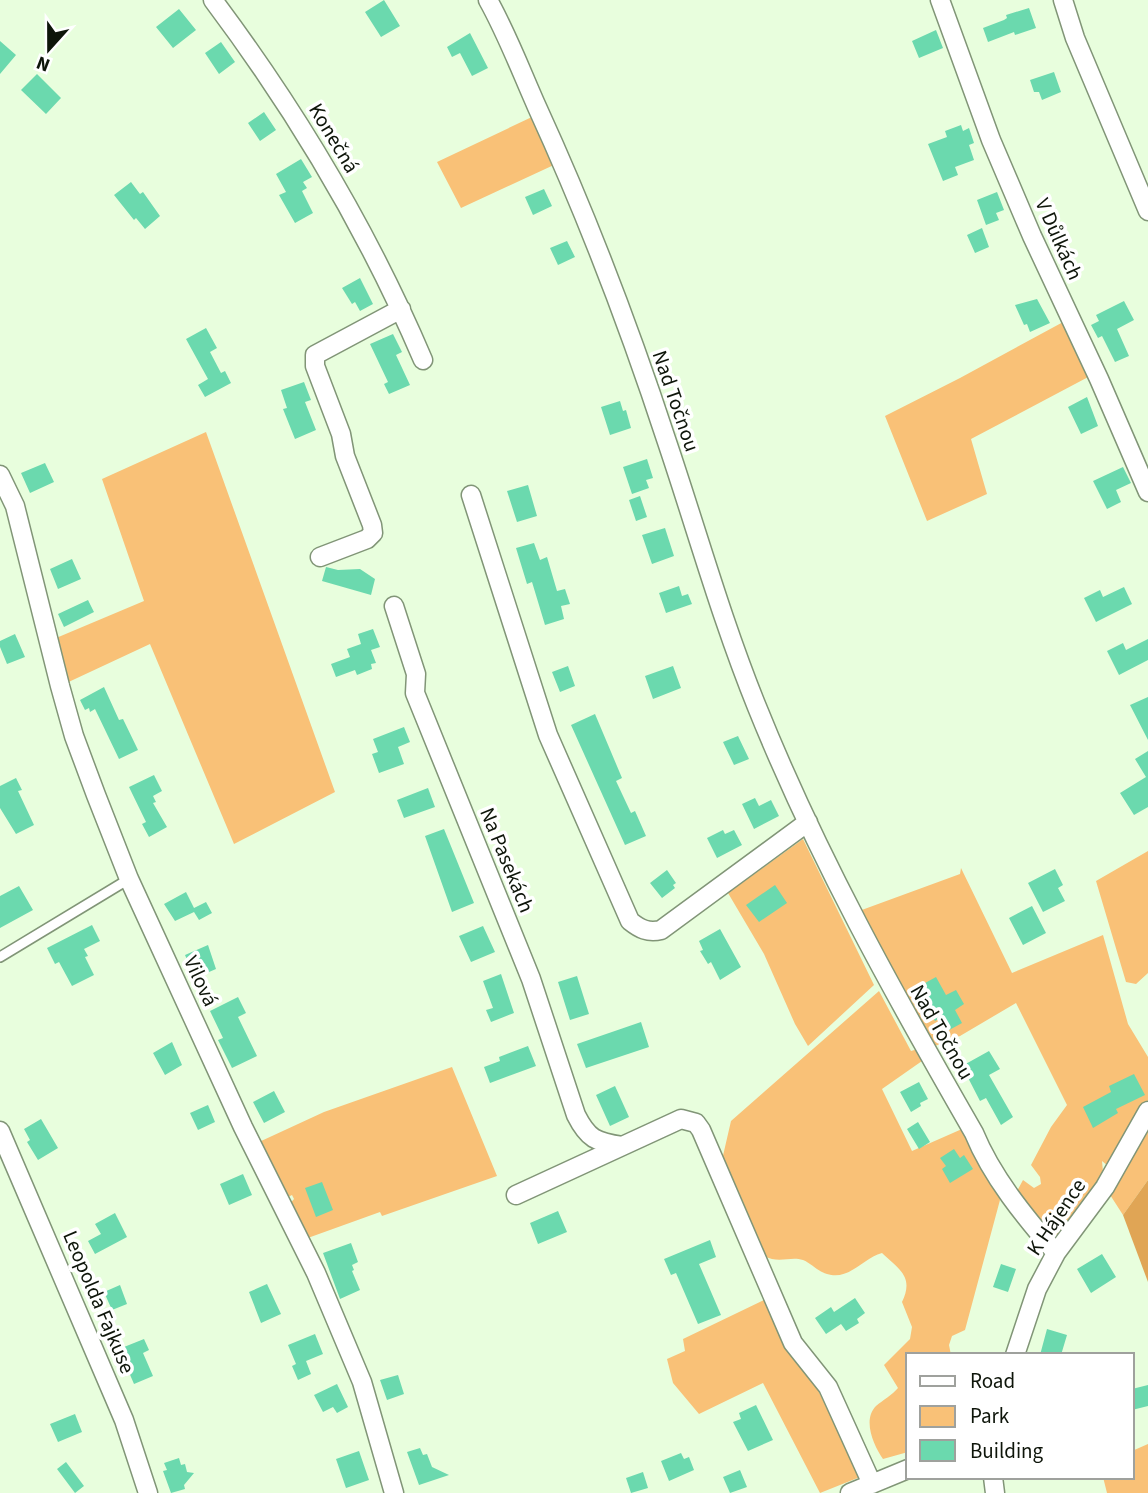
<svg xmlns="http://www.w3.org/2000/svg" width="1148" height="1493" font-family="'Source Sans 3',sans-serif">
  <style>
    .green { fill: #f9c177 }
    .forest { fill: #e0a555 }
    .building { fill: #6bd9ae }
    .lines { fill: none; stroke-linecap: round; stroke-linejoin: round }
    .lane-casing { stroke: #819577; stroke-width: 12 }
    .street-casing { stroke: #819577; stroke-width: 21 }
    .lane { stroke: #fff; stroke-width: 9 }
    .street { stroke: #fff; stroke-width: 18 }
    .labels { text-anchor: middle; stroke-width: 7; stroke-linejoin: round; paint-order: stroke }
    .street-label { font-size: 21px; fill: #0e150a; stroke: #fff }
  </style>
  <rect width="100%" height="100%" fill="#e8fedd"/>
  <path class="green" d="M534,116L556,164L461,208L437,162Z
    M1065,321L1092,375L971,439L987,494L927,521L885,416L960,378Z
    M206,432L335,792L234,844L150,644L60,686L49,641L144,601L102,479Z
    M803,839L874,985L808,1046L795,1024L764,954L728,893Z
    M1148,851V973L1136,984L1126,982L1096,881Z
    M961,868L1012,973L1103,935L1128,1024L1148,1057V1100L1108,1166L1102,1161L1103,1172L1099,1181L1064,1229L1057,1235L1051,1234L1016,1193L1023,1180L1034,1188L1041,1184L1040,1177L1031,1165L1051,1127L1067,1105L1016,1003L960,1036L935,1046L859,911L960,874Z
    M879,991L911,1051L918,1049L922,1061L882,1089L912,1151L962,1129L997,1189L1000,1200L965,1330L952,1336L949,1345L951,1355H908V1452L883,1459C874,1446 862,1420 876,1406C883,1400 892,1395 898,1388L884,1365L910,1339L912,1327L902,1302C914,1277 900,1270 882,1253C863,1258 849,1281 827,1274C817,1271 811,1263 803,1260C790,1256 779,1264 764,1256L722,1160L731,1121Z
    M452,1067L497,1176L382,1216L380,1212L305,1239L289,1205L294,1199L292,1195L286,1198L259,1142L324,1112Z
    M1148,1111V1180L1123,1215L1105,1187Z
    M764,1300L783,1342L817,1388L860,1477L820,1493L763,1383L699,1414L673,1383L667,1359L685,1351L683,1339Z
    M1148,1444V1493H1107L1103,1477H1132V1451Z"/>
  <path class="forest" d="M1148,1180V1282L1123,1215Z"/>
  <path class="building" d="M384,0L400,26L381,37L365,12Z
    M1029,8L1036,28L1015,35L1014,32L988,42L983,28L1004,20L1007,18L1006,15Z
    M179,9L196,30L173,48L156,27Z
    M936,30L943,48L919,58L912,41Z
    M470,33L488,68L472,76L460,53L452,57L447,47Z
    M0,41L16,55L0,74Z
    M221,42L235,62L219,74L205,53Z
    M1054,72L1061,92L1042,100L1039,92H1034L1030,80Z
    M37,74L61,98L46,114L21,90Z
    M264,112L276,130L260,141L248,123Z
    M961,125L963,131L969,128L974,143L969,145L974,160L955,167L958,175L943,181L928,144L947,137L945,131Z
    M301,159L312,177L303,182L307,188L302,191L313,213L295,223L279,195L286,192L276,174Z
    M131,182L140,194L143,192L160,216L145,229L136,218L134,220L114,195Z
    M544,189L552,206L533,215L525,197Z
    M997,192L1004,210L996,213L999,220L986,225L977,200Z
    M982,228L989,247L975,253L967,235Z
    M567,241L575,257L558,265L550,248Z
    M360,278L373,304L360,311L355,302L352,304L342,288Z
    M1037,299L1050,323L1030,332L1027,324L1024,325L1015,305Z
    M1124,301L1134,320L1117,329L1129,356L1115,362L1102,336L1098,338L1091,325L1099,321L1096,315Z
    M206,328L217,348L210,352L221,373L225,371L231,383L205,397L198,385L208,379L186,339Z
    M393,334L402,352L396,355L410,385L389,394L384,384L388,382L370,344Z
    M304,382L311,400L305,402L316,430L295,439L283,409L287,408L281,390Z
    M1087,397L1098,426L1081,434L1068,407Z
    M620,401L623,411L626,410L631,428L610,435L601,407Z
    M647,459L653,478L646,480L649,488L632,494L623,467Z
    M45,463L54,482L30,493L21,473Z
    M1123,467L1131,483L1116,490L1121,502L1107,509L1093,481Z
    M528,485L537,516L517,522L507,491Z
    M640,496L647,517L636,521L629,500Z
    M665,528L674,556L652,564L642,535Z
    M534,543L540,560L547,557L557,591L565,589L570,604L561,606L564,619L545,625L532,582L527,584L516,548Z
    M72,559L81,579L58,589L50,569Z
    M326,567L338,570L360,569L375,579L371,595L322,581Z
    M679,586L682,596L688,594L692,604L666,613L659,593Z
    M1124,587L1132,604L1096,622L1084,598L1100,590L1103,597Z
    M88,600L94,612L64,627L58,614Z
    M373,629L380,647L371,650L376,663L371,664L372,669L357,675L355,670L336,677L331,664L350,657L347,649L361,644L358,634Z
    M15,634L25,657L7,664L0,647V641Z
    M1148,639V660L1119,675L1107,651L1123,643L1126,650Z
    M568,666L575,686L560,692L552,672Z
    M673,666L681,688L653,699L645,676Z
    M104,687L119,720L123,719L138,750L119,759L95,709L90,712L89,708L85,710L80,700Z
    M1148,697V740L1130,705Z
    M595,714L622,778L616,781L631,813L635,811L646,836L625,845L571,725Z
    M404,727L410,742L398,747L404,764L379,773L372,754L378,752L373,739Z
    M738,736L749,759L734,765L723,742Z
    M1148,751V807L1134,815L1120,793L1146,777L1135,759Z
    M154,775L162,791L153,796L156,802L153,803L167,827L149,837L142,824L146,822L129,787Z
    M16,778L22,790L18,791L34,825L16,834L0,808V786Z
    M428,788L435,807L404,818L397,800Z
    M755,798L759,806L771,800L779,816L754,829L742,804Z
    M444,829L474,903L452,912L425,836Z
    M723,830L725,834L734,830L742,845L717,858L707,838Z
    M1055,869L1063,885L1058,888L1065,901L1043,912L1028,883Z
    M667,870L676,883L673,885L675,888L662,898L650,883Z
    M775,885L787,903L759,922L746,905Z
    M19,886L33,910L0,928V896Z
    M186,892L194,908L206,902L212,913L199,920L194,912L175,921L164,904Z
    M1032,906L1046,933L1023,945L1009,918Z
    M92,925L100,941L84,949L88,956L85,957L94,975L72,986L59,962L55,964L47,948Z
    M483,926L495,952L471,962L459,936Z
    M720,929L741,967L720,980L711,962L708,964L700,951L703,950L699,941Z
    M208,945L216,969L195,978L185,955Z
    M501,974L514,1013L491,1022L486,1010L493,1008L483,981Z
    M577,976L589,1014L570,1020L558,982Z
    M936,977L946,995L956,990L964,1004L955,1010L962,1023L942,1034L938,1019L935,1021L916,988Z
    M238,997L246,1013L238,1017L257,1056L232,1068L218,1040L223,1038L210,1011Z
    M641,1022L649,1047L586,1068L577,1044Z
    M172,1042L182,1065L165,1075L153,1053Z
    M528,1046L536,1066L490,1083L484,1067L500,1061L499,1057Z
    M989,1051L1000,1069L989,1075L1013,1117L1001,1125L986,1098L980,1101L962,1066Z
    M1134,1074L1145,1095L1116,1109L1118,1113L1093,1128L1083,1107L1111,1092L1109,1086Z
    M919,1082L928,1099L920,1103L921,1106L911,1112L900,1092Z
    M615,1086L629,1117L610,1126L596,1095Z
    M274,1091L285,1112L264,1123L253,1102Z
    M208,1105L215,1122L198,1130L190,1113Z
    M41,1119L58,1148L38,1160L27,1142L30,1140L24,1129Z
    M918,1122L930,1142L919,1149L907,1129Z
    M954,1149L960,1158L964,1155L973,1169L950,1183L942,1169L946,1166L940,1158Z
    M243,1174L252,1195L229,1205L220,1184Z
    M322,1182L333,1210L316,1217L305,1188Z
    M558,1211L567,1232L538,1244L530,1223Z
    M115,1213L127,1237L95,1254L88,1241L101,1234L95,1224Z
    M710,1240L716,1257L699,1264L721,1315L698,1324L676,1273L671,1275L664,1259Z
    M351,1243L358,1262L352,1265L354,1270L352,1271L360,1290L340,1299L323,1253Z
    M1102,1254L1116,1277L1091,1293L1077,1269Z
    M1001,1264L1016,1269L1008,1292L993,1287Z
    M267,1284L281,1314L261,1323L249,1292Z
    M120,1285L127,1304L112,1310L104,1292Z
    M855,1298L865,1313L857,1319L859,1323L846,1331L841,1324L826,1334L815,1318L831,1307L834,1312Z
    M1047,1329L1067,1335L1061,1355H1040Z
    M315,1334L323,1354L306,1361L311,1374L298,1380L292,1366L296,1364L288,1345Z
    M144,1339L149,1350L143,1353L153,1376L134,1384L119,1349Z
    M398,1375L404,1394L387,1400L380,1380Z
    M337,1384L348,1407L337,1413L333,1407L323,1412L314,1395Z
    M1148,1385V1406L1132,1410V1389Z
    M756,1405L773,1440L748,1451L733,1422L741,1419L739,1413Z
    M75,1414L82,1432L58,1442L50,1424Z
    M420,1448L423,1455L427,1454L432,1467L449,1475L419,1485L407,1452Z
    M359,1451L369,1480L346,1488L336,1459Z
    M681,1453L684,1459L689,1457L694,1470L669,1481L661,1461Z
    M179,1458L181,1465L185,1464L187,1472L194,1473L184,1485L185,1489L171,1493L163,1471L167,1470L164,1463Z
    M66,1462L84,1486L75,1493L57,1469Z
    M740,1470L747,1487L730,1493L723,1477Z
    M643,1472L648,1488L631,1493L626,1478Z"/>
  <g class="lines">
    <defs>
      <path id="lane" d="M0,957L129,879"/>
      <path id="street" d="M213,0C297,112 368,231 423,360
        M488,0C507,34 521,71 537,107C587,216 630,329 667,442C697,531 722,621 757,707C817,856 894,994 974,1133C992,1177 1025,1217 1056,1253
        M940,0L991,140L1032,236L1099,379L1148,492
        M1063,0L1075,38L1148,211
        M0,475L15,506L60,686L74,736L96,795L129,879L243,1127L316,1273L362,1382L394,1493
        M471,495L548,735L630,921C640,929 648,933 661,930L808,822
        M320,557L367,539L373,533L372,525L345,456L341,434L315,366V355L401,309
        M394,606L416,674L415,693L531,979L576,1115C588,1139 596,1142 622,1146
        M0,1131L124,1420L148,1493
        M516,1195L681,1119L696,1123L701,1130L793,1343L828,1387L872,1484
        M1015,1355L1037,1289L1056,1253L1105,1187L1148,1111
        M993,1477L995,1493
        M850,1493L908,1469"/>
    </defs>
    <use href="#lane" class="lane-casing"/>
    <use href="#street" class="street-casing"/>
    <use href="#lane" class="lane"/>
    <use href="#street" class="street"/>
  </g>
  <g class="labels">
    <g class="street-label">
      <text transform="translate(334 138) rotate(59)" y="7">Konečná</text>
      <text transform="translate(1059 239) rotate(66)" y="7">V Důlkách</text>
      <text transform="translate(676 401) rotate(71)" y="7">Nad Točnou</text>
      <text transform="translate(507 860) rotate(68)" y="7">Na Pasekách</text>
      <text transform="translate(201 981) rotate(65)" y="7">Vilová</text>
      <text transform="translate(942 1032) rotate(60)" y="7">Nad Točnou</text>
      <text transform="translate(1056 1217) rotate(-56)" y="7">K Hájence</text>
      <text transform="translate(99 1302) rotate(67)" y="7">Leopolda Fajkuse</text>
    </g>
  </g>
  <rect x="906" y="1353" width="228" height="126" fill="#ffffff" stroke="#9fa19d" stroke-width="2"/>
  <rect x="920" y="1376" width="35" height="10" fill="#ffffff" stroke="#9fa19d" stroke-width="2"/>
  <text x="970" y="1388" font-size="21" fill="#0e150a">Road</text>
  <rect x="920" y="1406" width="35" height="21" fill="#f9c177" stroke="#9fa19d" stroke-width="2"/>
  <text x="970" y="1423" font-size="21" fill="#0e150a">Park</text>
  <rect x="920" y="1440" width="35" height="21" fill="#6bd9ae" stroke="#9fa19d" stroke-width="2"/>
  <text x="970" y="1458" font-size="21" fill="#0e150a">Building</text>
  <g transform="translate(49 49) rotate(201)" stroke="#ffffff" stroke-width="5" paint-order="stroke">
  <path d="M0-5L12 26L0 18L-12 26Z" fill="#0e150a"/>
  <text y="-10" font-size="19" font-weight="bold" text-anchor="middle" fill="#0e150a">N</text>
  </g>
</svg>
